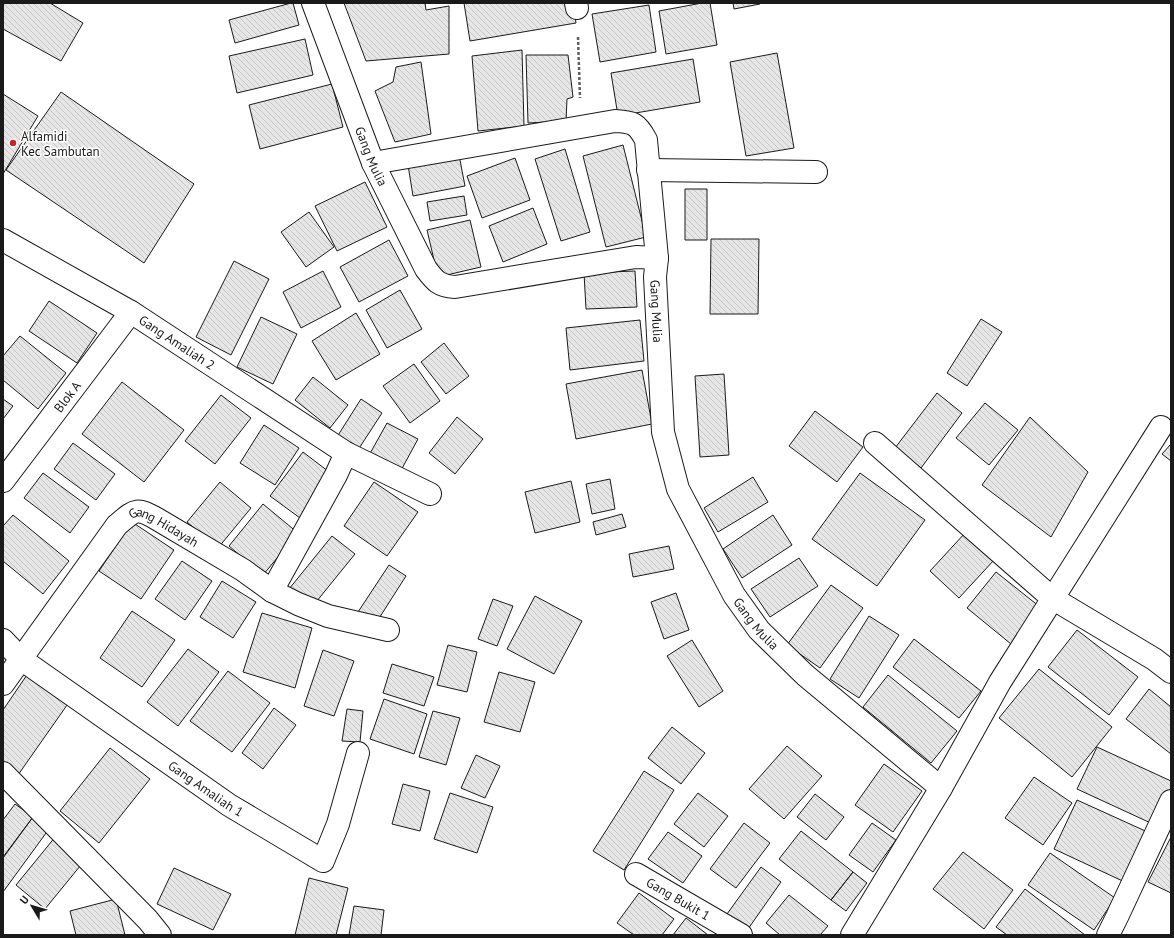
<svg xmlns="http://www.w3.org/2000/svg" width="1174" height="938" font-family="'PT Sans',sans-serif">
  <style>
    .building { fill: url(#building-back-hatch); stroke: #1a1a1a }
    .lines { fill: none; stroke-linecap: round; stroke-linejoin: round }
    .minor-casing { stroke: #1a1a1a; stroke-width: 24 }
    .path { stroke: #5f5f5f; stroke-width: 2.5; stroke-dasharray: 3 2; stroke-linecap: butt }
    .minor { stroke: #fff; stroke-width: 22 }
    .poi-dot { fill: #c62828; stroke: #fff; stroke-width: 1.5 }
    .labels { text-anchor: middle; stroke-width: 3; stroke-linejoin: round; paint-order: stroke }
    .poi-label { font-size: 13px; fill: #1a1a1a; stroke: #fff; text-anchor: start }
    .street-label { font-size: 13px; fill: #1a1a1a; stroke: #fff }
  </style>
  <defs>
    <pattern id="building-back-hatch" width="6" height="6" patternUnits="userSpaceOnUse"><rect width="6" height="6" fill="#e6e6e6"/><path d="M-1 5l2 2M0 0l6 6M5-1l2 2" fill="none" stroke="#c5c5c5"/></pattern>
  </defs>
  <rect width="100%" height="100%" fill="#fff"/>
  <path class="building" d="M3,3H50L83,23L61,61L3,29Z
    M291,3H293L299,25L235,43L229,20Z
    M344,3H425L426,10L449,6V54L366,61Z
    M464,3H573L576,23L470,41Z
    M702,3H710L717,45L666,54L659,11Z
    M733,3H760V4L734,9Z
    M649,5L656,52L600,62L592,14Z
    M305,39L313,75L237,93L229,56Z
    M522,50L524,126L478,131L472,56Z
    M777,53L794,148L746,156L730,62Z
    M526,55H568L573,97L567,99L566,121L528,123Z
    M693,59L700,102L618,116L611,73Z
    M421,62L431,134L395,142L375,91L393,82L396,67Z
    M332,84L343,127L260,149L249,105Z
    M61,92L194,184L144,263L6,170Z
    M3,94L38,116L3,174Z
    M623,145L646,237L606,247L583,156Z
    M565,149L590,232L561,241L535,159Z
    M459,155L465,186L413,196L408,165Z
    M515,158L530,200L482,218L467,176Z
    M365,182L387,227L337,251L315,206Z
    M685,189H707V240H685Z
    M464,196L467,215L430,221L427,202Z
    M533,208L547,244L503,262L489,226Z
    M309,212L334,247L306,267L281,232Z
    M470,220L481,267L438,277L427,230Z
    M711,239H759L758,314H710Z
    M389,240L408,276L359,302L340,267Z
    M234,261L269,279L231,355L196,337Z
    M323,271L341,307L301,328L283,292Z
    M635,271L637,307L586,309L584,273Z
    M400,290L422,329L387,348L366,310Z
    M49,301L97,333L77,363L29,331Z
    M356,313L380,354L336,380L312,341Z
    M261,317L297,334L273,384L237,367Z
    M981,319L1002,332L967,386L947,373Z
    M640,320L644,361L570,370L566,328Z
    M20,336L66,373L38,409L3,380V356Z
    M444,343L469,376L446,394L421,362Z
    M414,364L440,401L410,423L383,386Z
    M642,370L652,424L576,439L566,384Z
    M724,374L729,455L700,457L695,376Z
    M313,377L348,405L330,428L295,400Z
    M122,382L184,430L144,482L82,434Z
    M937,393L962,413L921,468L895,448Z
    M221,395L251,418L215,464L185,441Z
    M3,399L13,406L3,419Z
    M361,399L382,413L356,453L335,440Z
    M985,403L1018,430L989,465L956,438Z
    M815,411L863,447L837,482L789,446Z
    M457,417L483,439L455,474L429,453Z
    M1030,417L1088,472L1051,537L982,485Z
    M387,423L418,439L399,474L368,457Z
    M264,425L299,448L275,485L240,463Z
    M73,443L115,474L96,500L54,469Z
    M1171,444V461L1162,454Z
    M303,452L333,475L300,518L270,496Z
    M43,473L89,507L70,533L24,498Z
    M860,473L925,520L877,586L812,539Z
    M753,477L768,502L718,532L704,508Z
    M610,479L615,509L592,514L586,484Z
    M571,481L580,522L535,533L525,492Z
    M220,482L251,508L218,548L187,522Z
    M374,482L418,512L387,556L344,526Z
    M263,504L298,533L263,575L229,546Z
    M622,514L626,527L596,535L593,522Z
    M13,515L69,561L43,594L3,561V526Z
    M773,515L792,545L742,578L723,549Z
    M132,522L174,550L141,599L99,571Z
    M965,533L994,560L959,598L930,571Z
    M332,536L355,554L312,607L289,589Z
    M669,546L674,569L633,577L629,554Z
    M799,558L818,586L770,617L751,589Z
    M182,561L212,581L185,620L155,599Z
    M389,565L406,576L376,623L358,612Z
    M996,572L1040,607L1011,644L967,608Z
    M222,581L256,602L233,638L200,617Z
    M831,585L863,608L820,668L787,645Z
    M676,593L689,630L664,639L651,602Z
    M535,596L582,621L554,674L507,649Z
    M493,599L513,606L497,646L478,639Z
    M132,611L175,640L142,687L100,658Z
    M262,613L312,628L295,688L243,672Z
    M869,616L899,635L859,698L830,679Z
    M1077,630L1138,677L1109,715L1048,667Z
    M914,639L981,691L959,718L893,667Z
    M692,640L723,691L699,707L667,656Z
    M448,645L477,652L467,692L437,685Z
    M188,649L219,672L178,726L147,702Z
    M323,650L354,661L334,716L304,706Z
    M392,664L434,677L424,706L383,693Z
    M31,669L72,698L18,775L3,764V710Z
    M1039,669L1112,727L1072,777L999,718Z
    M228,671L270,703L232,752L190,721Z
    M499,672L535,682L520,732L484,722Z
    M888,675L957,731L931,763L863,707Z
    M1149,689L1171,707V754L1126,719Z
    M384,699L427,714L414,754L370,739Z
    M274,708L296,725L263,769L242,753Z
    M347,709L363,711L360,742L342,741Z
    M433,711L460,718L446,765L419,757Z
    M672,727L705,753L681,784L648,758Z
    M787,746L822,776L784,819L749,789Z
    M1097,747L1171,781V792L1155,825L1077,789Z
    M110,748L150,779L99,843L60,811Z
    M476,755L500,766L485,798L461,788Z
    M884,764L922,791L893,832L855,805Z
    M644,771L674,790L624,870L593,851Z
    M1034,777L1072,803L1043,845L1005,818Z
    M403,784L430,791L420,831L392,824Z
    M450,793L493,807L477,853L434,839Z
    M698,793L728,816L704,847L674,824Z
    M815,794L844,817L826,840L797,817Z
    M1077,800L1152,834L1129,884L1054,849Z
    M15,804L33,817L3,857V820Z
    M33,817L49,829L3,892V858Z
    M744,823L770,843L736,888L710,869Z
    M872,823L896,840L873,872L849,855Z
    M801,831L853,872L831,900L779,859Z
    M668,832L702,856L683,883L648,859Z
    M56,836L85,860L45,909L16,885Z
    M1171,837V893L1148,882Z
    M963,852L1013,890L984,929L933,889Z
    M1050,853L1115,898L1094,930L1028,885Z
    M761,867L781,882L748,929L727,914Z
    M174,868L231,894L213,930L157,904Z
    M853,872L867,883L846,911L831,900Z
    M309,878L348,888L336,935H295Z
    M1025,889L1085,935H1007L996,927Z
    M639,893L674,919L662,935H634L617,923Z
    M789,895L828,926L820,935H780L766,923Z
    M116,899L125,935H76L70,911Z
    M354,906L384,910L381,935H349Z
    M686,918L708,935H673Z"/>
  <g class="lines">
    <defs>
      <g id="minor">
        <path id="s1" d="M313,3L373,163L426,269C435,281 439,286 455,287L636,257L657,258L655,277L663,432L678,489L734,595L759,630L805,675L941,788"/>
        <path d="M576,3L577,8"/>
        <path d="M373,163L615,121C633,122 637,123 646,140L657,258"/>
        <path d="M648,170L816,172"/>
        <path id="s2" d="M3,240L131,312L346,453L430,494"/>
        <path d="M875,443L1052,598L1154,659L1171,672"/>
        <path id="s3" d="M3,481L131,312"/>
        <path d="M272,591L336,475L346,453"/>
        <path id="s4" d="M3,640L21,659L229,805L323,861L338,824L358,753"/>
        <path id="s5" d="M3,684L117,525C135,510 136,507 157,519L243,570L272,591L298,604L328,616L388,630"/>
        <path d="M3,773L148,920L160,935"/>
        <path id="s6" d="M636,874L741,935"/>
        <path d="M852,935L941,788L1000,682L1161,427"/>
        <path d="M1108,935L1117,917L1171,801"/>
      </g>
    </defs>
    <use href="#minor" class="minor-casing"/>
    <path class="path" d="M578,37L580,98"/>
    <use href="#minor" class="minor"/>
  </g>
  <circle class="poi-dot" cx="13" cy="143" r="4"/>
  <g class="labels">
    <g class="poi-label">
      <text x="21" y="141">Alfamidi<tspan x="21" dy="15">Kec Sambutan</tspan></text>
    </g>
    <g class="street-label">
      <text dy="5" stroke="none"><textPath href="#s1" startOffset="164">Gang Mulia</textPath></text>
      <text dy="5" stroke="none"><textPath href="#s1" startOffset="583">Gang Mulia</textPath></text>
      <text dy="5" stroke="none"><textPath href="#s2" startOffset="202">Gang Amaliah 2</textPath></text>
      <text dy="5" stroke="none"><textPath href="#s3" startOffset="106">Blok A</textPath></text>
      <text dy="5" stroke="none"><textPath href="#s5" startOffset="250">Gang Hidayah</textPath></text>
      <text dy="5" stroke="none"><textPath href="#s1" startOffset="919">Gang Mulia</textPath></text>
      <text dy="5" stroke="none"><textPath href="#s4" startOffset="252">Gang Amaliah 1</textPath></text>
      <text dy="5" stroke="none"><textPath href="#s6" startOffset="49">Gang Bukit 1</textPath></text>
    </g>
  </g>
  <rect width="1174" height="938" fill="none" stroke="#1a1a1a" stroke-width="8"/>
  <g transform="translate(32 906) rotate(308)" stroke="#ffffff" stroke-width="3" paint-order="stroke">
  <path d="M0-3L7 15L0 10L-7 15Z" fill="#1a1a1a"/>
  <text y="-6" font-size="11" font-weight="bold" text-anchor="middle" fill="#1a1a1a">U</text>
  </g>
</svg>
